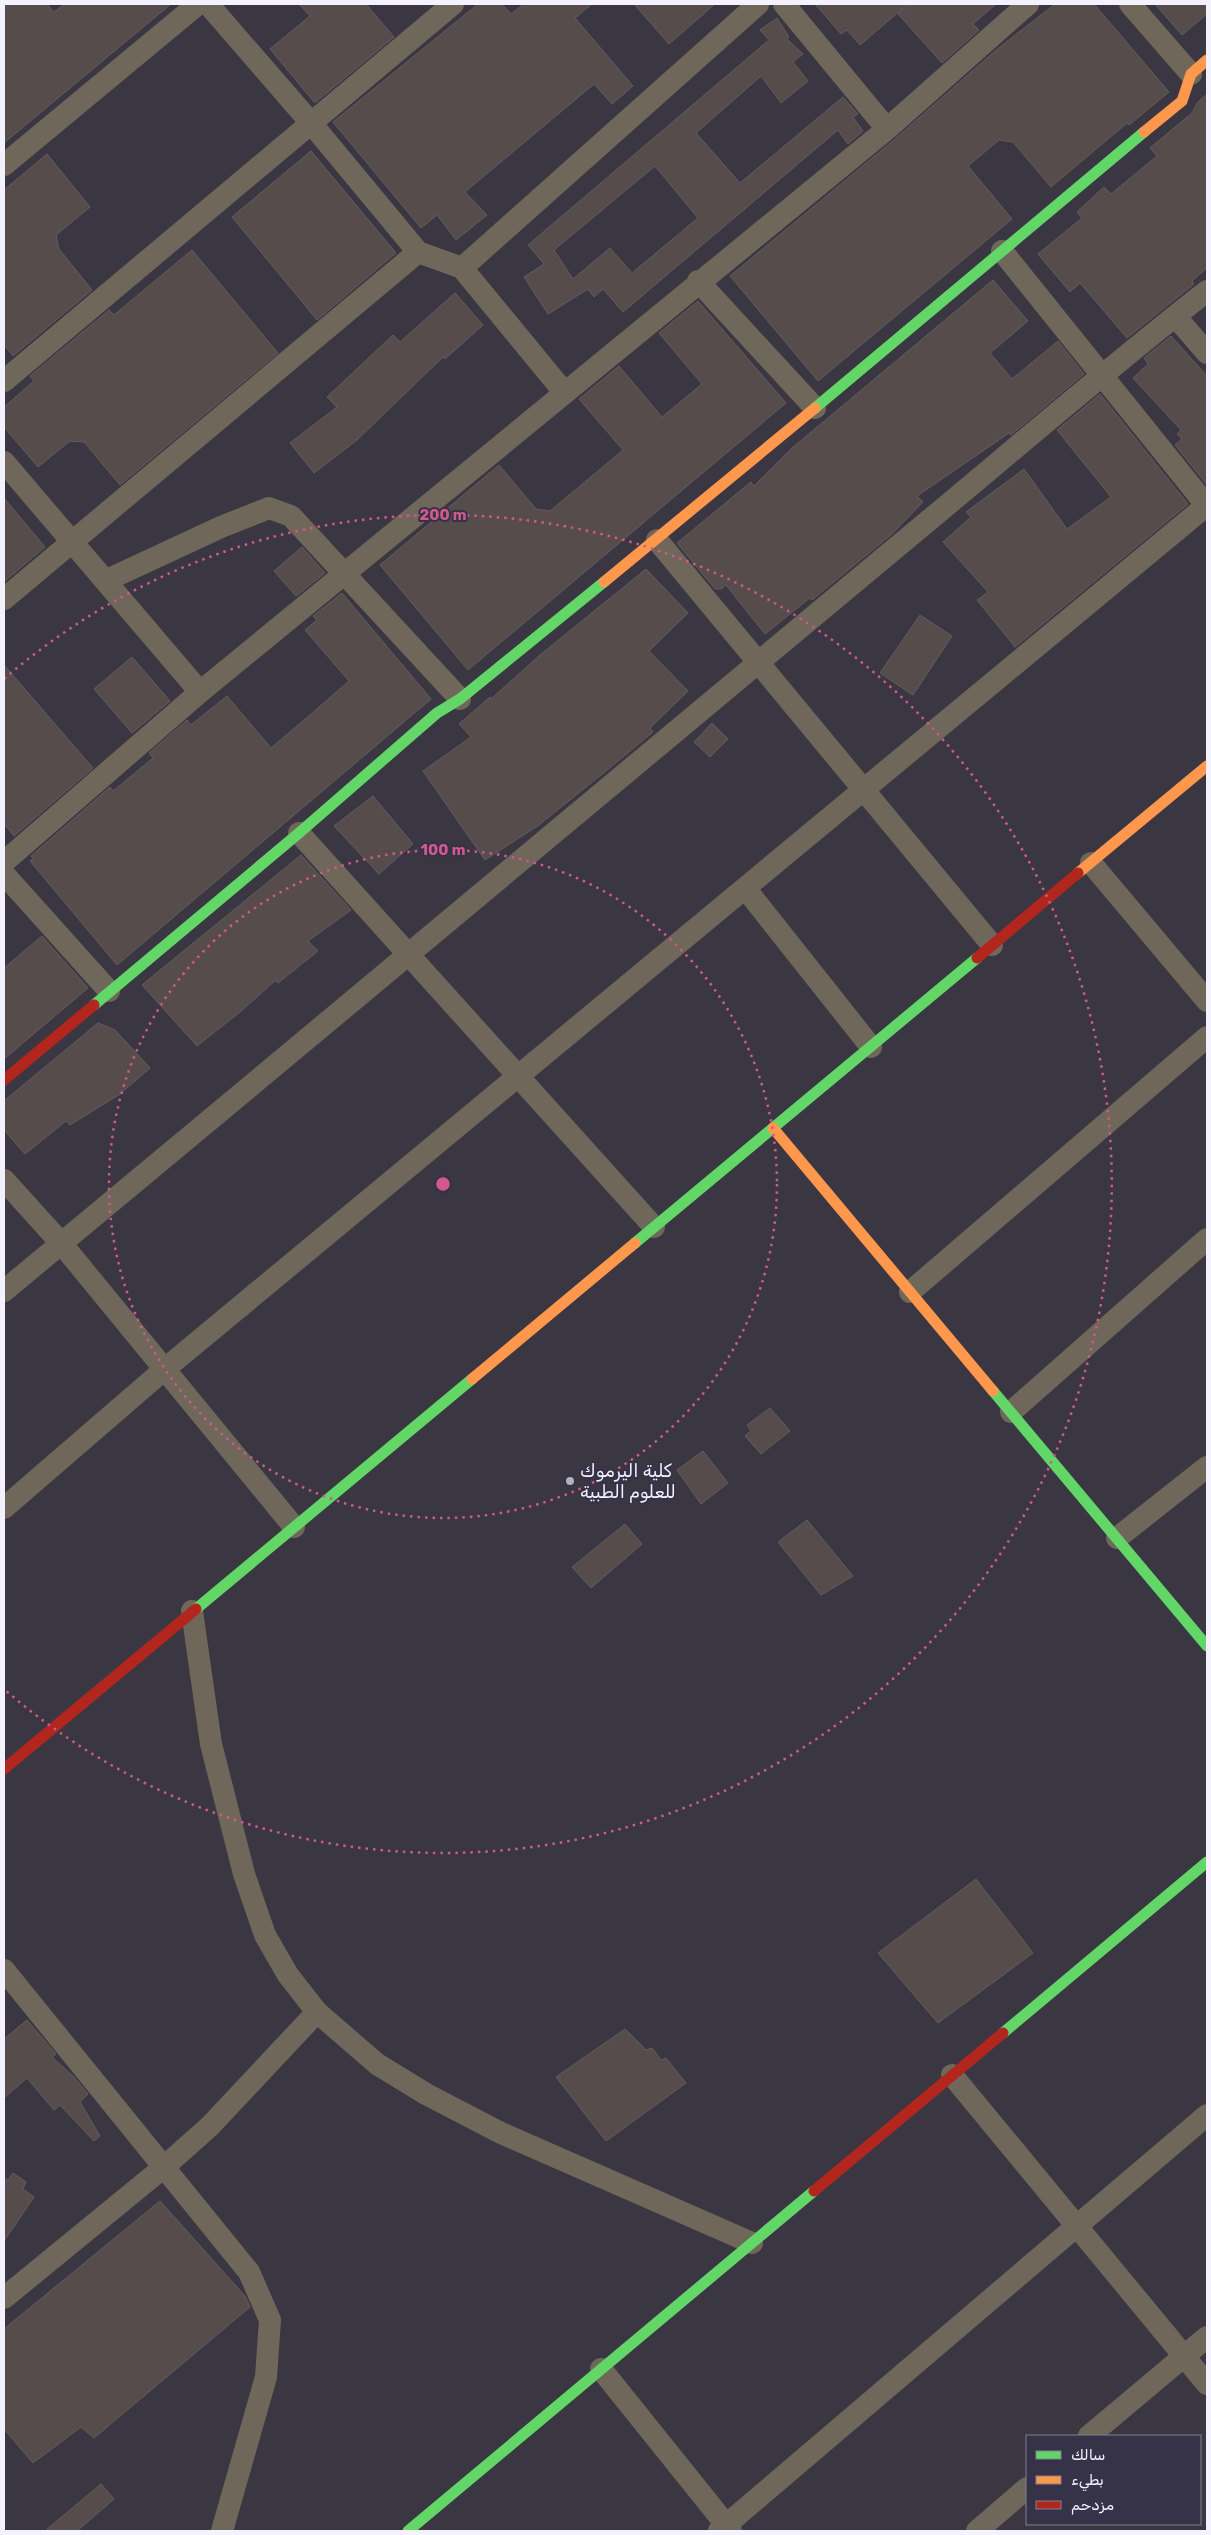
<svg xmlns="http://www.w3.org/2000/svg" width="1211" height="2535" font-family="Rubik,Vazirmatn,sans-serif">
  <style>
    .building { fill: #554c4b; stroke: #635d5f; fill-rule: evenodd }
    .lines { fill: none; stroke-linecap: round; stroke-linejoin: round }
    .street { stroke: #6f685a; stroke-width: 22 }
    .fast { stroke: #63d668; stroke-width: 11 }
    .slow { stroke: #ff974d; stroke-width: 11 }
    .jam { stroke: #b3261e; stroke-width: 11 }
    .ring { fill: none; stroke: #d1598c; stroke-width: 2.5; stroke-dasharray: 2.5 5 }
    .poi-dot { fill: #b2b1bd; stroke: #363248; stroke-width: 2 }
    .labels { text-anchor: middle; stroke-width: 4; stroke-linejoin: round; paint-order: stroke }
    .poi-label { font-size: 18px; fill: #f3f2fe; stroke: #363248; text-anchor: start }
    .centre { fill: #d1598c; stroke: #363248; stroke-width: 2.5 }
    .ring-label { font-size: 15px; text-anchor: middle; font-weight: bold; fill: #d1598c; stroke: #363248; stroke-width: 4; stroke-linejoin: round; paint-order: stroke }
  </style>
  <rect width="100%" height="100%" fill="#3a3743"/>
  <path class="building" d="M4,4H47L54,12L65,4H171L4,143Z
    M299,4H366L394,37L316,102H314L270,49L310,16Z
    M478,4H502L511,14L524,4H592L575,18L633,86L612,104L594,84L465,192L487,215L456,240L437,215L421,228L333,122Z
    M634,4H715L669,44Z
    M815,4H908L860,45L847,30L841,34Z
    M910,4H996L973,24L979,30L942,63L898,14Z
    M1055,4H1094L1169,92L1129,125L1127,123L1051,187L1013,142L999,140L968,166L1012,219L818,381L730,276L895,139L996,50Z
    M1155,4H1207V14L1182,35Z
    M777,18L789,37L787,39L803,54L793,62L808,81L781,103L761,76L696,133L740,183L843,97L858,114L853,117L863,131L848,144L838,130L623,312L603,289L594,297L588,289L548,314L524,277L544,264L528,245L769,40L760,30ZM655,166L698,218L632,273L610,248L573,279L554,250Z
    M1207,94V268L1192,281L1194,284L1127,338L1080,283L1070,292L1038,254L1082,218L1077,212L1104,187L1111,194L1157,156L1150,148L1192,113L1198,102Z
    M311,151L396,253L317,320L232,217Z
    M47,154L90,207L56,235L59,249L92,290L13,356L4,345V190Z
    M192,250L278,353L120,485L84,442L70,441L38,467L4,427V407L34,381L30,376L109,310L114,315Z
    M993,280L1028,321L990,353L1012,379L1058,341L1084,374L1011,435L1009,433L917,496L923,502L892,534L812,600L810,598L765,634L726,585L721,589H715L677,543L751,482L754,486L792,448Z
    M455,293L483,325L445,359L443,357L357,440L314,473L290,443L337,407L327,397L393,335L400,342Z
    M698,301L786,403L468,670L380,565L499,465L536,509L550,511L623,450L579,399L619,366L662,417L702,384L659,333Z
    M1171,336L1207,376V485L1175,445L1182,439L1177,434L1181,430L1133,378L1148,364L1144,358Z
    M1100,394L1188,504L1015,647L977,600L988,592L943,542L971,517L966,512L1024,469L1067,529L1111,497L1057,430Z
    M4,498L45,547L4,582Z
    M302,547L325,573L296,596L274,571Z
    M646,569L688,613L649,651L688,691L650,728L653,732L617,762L539,825L485,860L423,771L471,737L459,724L490,697L491,699L540,655Z
    M342,593L431,699L117,965L30,861L33,858L31,856L110,787L113,791L153,758L149,753L187,720L191,725L227,696L271,748L310,715L349,681L305,630L317,620L313,616Z
    M920,615L952,636L913,695L880,673Z
    M132,657L170,701L132,733L94,689Z
    M4,665L93,768L14,836L4,824Z
    M712,723L728,739L710,757L694,742Z
    M373,796L413,844L379,874L334,826Z
    M301,855L351,910L308,941L318,951L278,983L276,980L240,1012L197,1046L142,985Z
    M42,936L88,988L4,1059V968Z
    M98,1023L115,1030L150,1068L120,1094L70,1125L66,1121L25,1154L4,1130V1101Z
    M770,1408L790,1431L761,1454L745,1436L751,1431L747,1425Z
    M703,1451L728,1483L701,1504L677,1470Z
    M807,1520L853,1576L821,1595L778,1542Z
    M625,1524L642,1544L591,1588L572,1567Z
    M976,1879L1033,1953L938,2023L878,1953Z
    M27,2020L56,2054L52,2057L74,2077L88,2094L80,2102L100,2136L94,2141L60,2105L54,2110L27,2078L4,2098V2039Z
    M625,2029L646,2050L652,2048L661,2060L666,2058L686,2083L606,2141L556,2077Z
    M13,2173L26,2182L23,2189L34,2197L4,2241V2178L8,2180Z
    M160,2201L245,2296L250,2307L94,2438L81,2427L33,2463L4,2429V2329Z
    M101,2484L114,2499L77,2531H45Z"/>
  <g class="lines">
    <path class="street" d="M208,4L311,123L418,252
      M784,4L887,129
      M1130,4L1191,74
      M4,165L198,4
      M1002,251L1207,506
      M462,268L564,392
      M698,281L815,408
      M1175,316L1207,353
      M4,381L453,4
      M4,462C69,539 135,615 200,692
      M657,540L992,945
      M107,580L221,527L269,508L291,516L460,699
      M4,599L418,252L462,268L758,4
      M299,833L654,1227
      M4,862L200,692L887,129L1028,4
      M1091,863L1207,1001
      M4,874L109,991
      M745,888L871,1047
      M4,1180L61,1243L294,1527
      M4,1291C303,1044 598,793 898,546C1001,461 1102,373 1207,291
      M910,1292L1207,1037
      M1011,1412L1207,1239
      M4,1508L166,1368L1207,505
      M1117,1538L1207,1467
      M192,1611L211,1744L244,1874L265,1935L288,1975L317,2012L377,2064L426,2094L501,2133L752,2243
      M4,1970L249,2272L270,2320L266,2377L222,2531
      M952,2075L1207,2384
      M4,2298L164,2167L210,2126L317,2012
      M601,2369L731,2531
      M1089,2436L1207,2337
      M719,2531L1207,2115
      M977,2531L1027,2488"/>
    <path class="fast" d="M815,408L1144,132
      M94,1005L299,833L437,713L460,699L604,582
      M635,1243L977,958
      M993,1391L1207,1646
      M196,1609L472,1379
      M1003,2033L1207,1862
      M408,2531L814,2191"/>
    <path class="slow" d="M1144,132L1182,101L1191,74L1207,60
      M604,582L815,408
      M1078,873L1207,766
      M773,1128L993,1391
      M472,1379L635,1243"/>
    <path class="jam" d="M977,958L1078,873
      M4,1080L94,1005
      M4,1769L196,1609
      M814,2191L1003,2033"/>
  </g>
  <g class="ring">
    <circle cx="443" cy="1184" r="334"/>
    <path d="M4 679A669 669 0 1 1 4 1689"/>
  </g>
  <circle class="poi-dot" cx="570" cy="1481" r="5"/>
  <g class="labels">
    <g class="poi-label">
      <text x="580" y="1477">كلية اليرموك<tspan x="580" dy="21">للعلوم الطبية</tspan></text>
    </g>
  </g>
  <circle cx="443" cy="1184" r="8" class="centre"/>
  <g class="ring-label">
    <text x="443" y="520">200 m</text>
    <text x="443" y="855">100 m</text>
  </g>
  <rect width="1211" height="2535" fill="none" stroke="#f3f2fe" stroke-width="10"/>
  <rect x="1026" y="2435" width="175" height="90" fill="#363248" stroke="#827f91"/>
  <rect x="1036" y="2451" width="25" height="8" fill="#63d668" stroke="#827f91"/>
  <text x="1071" y="2460" font-size="15" fill="#f3f2fe">سالك</text>
  <rect x="1036" y="2476" width="25" height="8" fill="#ff974d" stroke="#827f91"/>
  <text x="1071" y="2485" font-size="15" fill="#f3f2fe">بطيء</text>
  <rect x="1036" y="2501" width="25" height="8" fill="#b3261e" stroke="#827f91"/>
  <text x="1071" y="2510" font-size="15" fill="#f3f2fe">مزدحم</text>
</svg>
